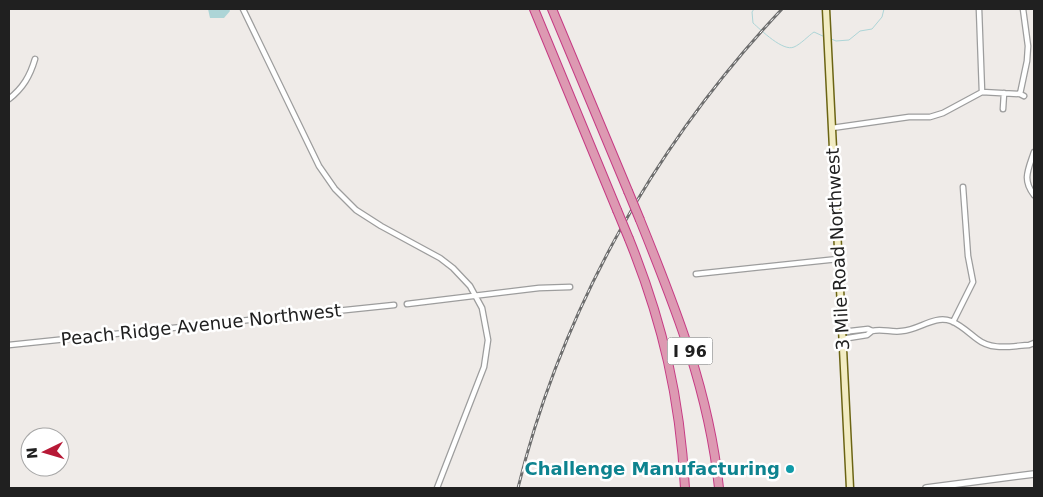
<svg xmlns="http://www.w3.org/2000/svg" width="1043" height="497" font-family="'DejaVu Sans',sans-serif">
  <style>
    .water { fill: #add5d7 }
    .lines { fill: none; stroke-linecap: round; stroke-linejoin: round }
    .stream { stroke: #add5d7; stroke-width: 1 }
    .minor-casing { stroke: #9d9d9d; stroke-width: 7 }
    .tertiary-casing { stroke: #9d9d9d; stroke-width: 8 }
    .secondary-casing { stroke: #6b6413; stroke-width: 9 }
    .motorway-casing { stroke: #c63c84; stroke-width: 10 }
    .minor { stroke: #fff; stroke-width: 4.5 }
    .tertiary { stroke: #fff; stroke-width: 5.5 }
    .secondary { stroke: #f2ecc3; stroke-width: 6 }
    .motorway { stroke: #dd99b2; stroke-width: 8 }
    .rail-casing { stroke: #6e6e6e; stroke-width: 3 }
    .rail { stroke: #fff; stroke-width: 1; stroke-dasharray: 4; stroke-linecap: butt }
    .motorway-bridge-casing { stroke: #c63c84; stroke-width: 10; stroke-linecap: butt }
    .motorway-bridge { stroke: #dd99b2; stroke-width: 8 }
    .culture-dot { fill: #0f9aa8; stroke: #fff; stroke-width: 2 }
    .labels { text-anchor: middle; stroke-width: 5; stroke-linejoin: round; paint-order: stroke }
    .shield { fill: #fff; stroke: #636363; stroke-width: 1 }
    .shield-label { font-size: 16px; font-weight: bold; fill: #202020 }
    .street-label { font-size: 18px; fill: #202020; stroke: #fff }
    .culture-label { font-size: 18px; font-weight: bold; fill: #0d838f; stroke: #fff; text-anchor: end }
  </style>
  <rect width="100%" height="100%" fill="#efebe8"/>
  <path class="water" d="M208,9H229L230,11L224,18H210Z"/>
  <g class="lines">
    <path class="stream" d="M754,9L752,12L753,23C761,30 783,52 794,47C801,44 808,36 814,32L825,37
      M829,38L836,41L849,40L860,31L872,29L882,17L884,9"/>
    <defs>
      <path id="minor" d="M243,9L319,166L335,189L356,210L381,226L440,258L453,268L470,286L482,308L488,340L484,367L437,488
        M979,9L982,92
        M1020,94L1027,61L1028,46L1023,9
        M9,99C23,88 30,76 35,59
        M1003,109L1004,93
        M832,128L909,117H930L943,113L982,92L1020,94L1024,96
        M1034,152C1028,170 1022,180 1034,195
        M696,274L838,259
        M407,304L539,288L570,287
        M953,322L973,282L968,256L963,187
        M842,332L868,329L872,331C882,328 892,333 902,331C919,330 934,315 951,321C961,325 969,333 977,339C992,351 1011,346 1029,345L1034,343
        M842,339L867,335L872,331
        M9,345L394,305"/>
      <path id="tertiary" d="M926,488L1034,474"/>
      <path id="secondary" d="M826,9L850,488"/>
      <path id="motorway" d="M534,9L617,210
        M552,9L628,191
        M640,220C676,309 709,391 719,488
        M629,239C663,323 680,398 685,488"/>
    </defs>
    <use href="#minor" class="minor-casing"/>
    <use href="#tertiary" class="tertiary-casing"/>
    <use href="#secondary" class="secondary-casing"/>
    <use href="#motorway" class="motorway-casing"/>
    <use href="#minor" class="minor"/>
    <use href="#tertiary" class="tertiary"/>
    <use href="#secondary" class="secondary"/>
    <use href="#motorway" class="motorway"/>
    <defs>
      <path id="rail" d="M518,488C562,309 656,143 782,9"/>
    </defs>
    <use href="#rail" class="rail-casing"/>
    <use href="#rail" class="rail"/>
    <defs>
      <path id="motorway-bridge" d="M628,191L640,220
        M617,210L629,239"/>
    </defs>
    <use href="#motorway-bridge" class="motorway-bridge-casing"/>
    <use href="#motorway-bridge" class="motorway-bridge"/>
  </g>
  <circle class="culture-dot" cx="790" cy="469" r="5"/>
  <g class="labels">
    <rect class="shield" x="667.5" y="337.5" width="45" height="27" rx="4"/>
    <g class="shield-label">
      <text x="690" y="357">I 96</text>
    </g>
    <g class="street-label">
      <text transform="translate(838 249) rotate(-93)" y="6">3 Mile Road Northwest</text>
      <text transform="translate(201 325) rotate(-6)" y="6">Peach Ridge Avenue Northwest</text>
    </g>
    <g class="culture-label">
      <text x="780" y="475">Challenge Manufacturing</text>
    </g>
  </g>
  <rect width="1043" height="497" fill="none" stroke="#202020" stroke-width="20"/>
  <g transform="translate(45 452) rotate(265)"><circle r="24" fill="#ffffff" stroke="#a6a6a6"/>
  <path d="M0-4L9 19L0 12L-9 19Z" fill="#b71936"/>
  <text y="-8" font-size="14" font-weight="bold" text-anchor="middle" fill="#202020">N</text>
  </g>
</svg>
